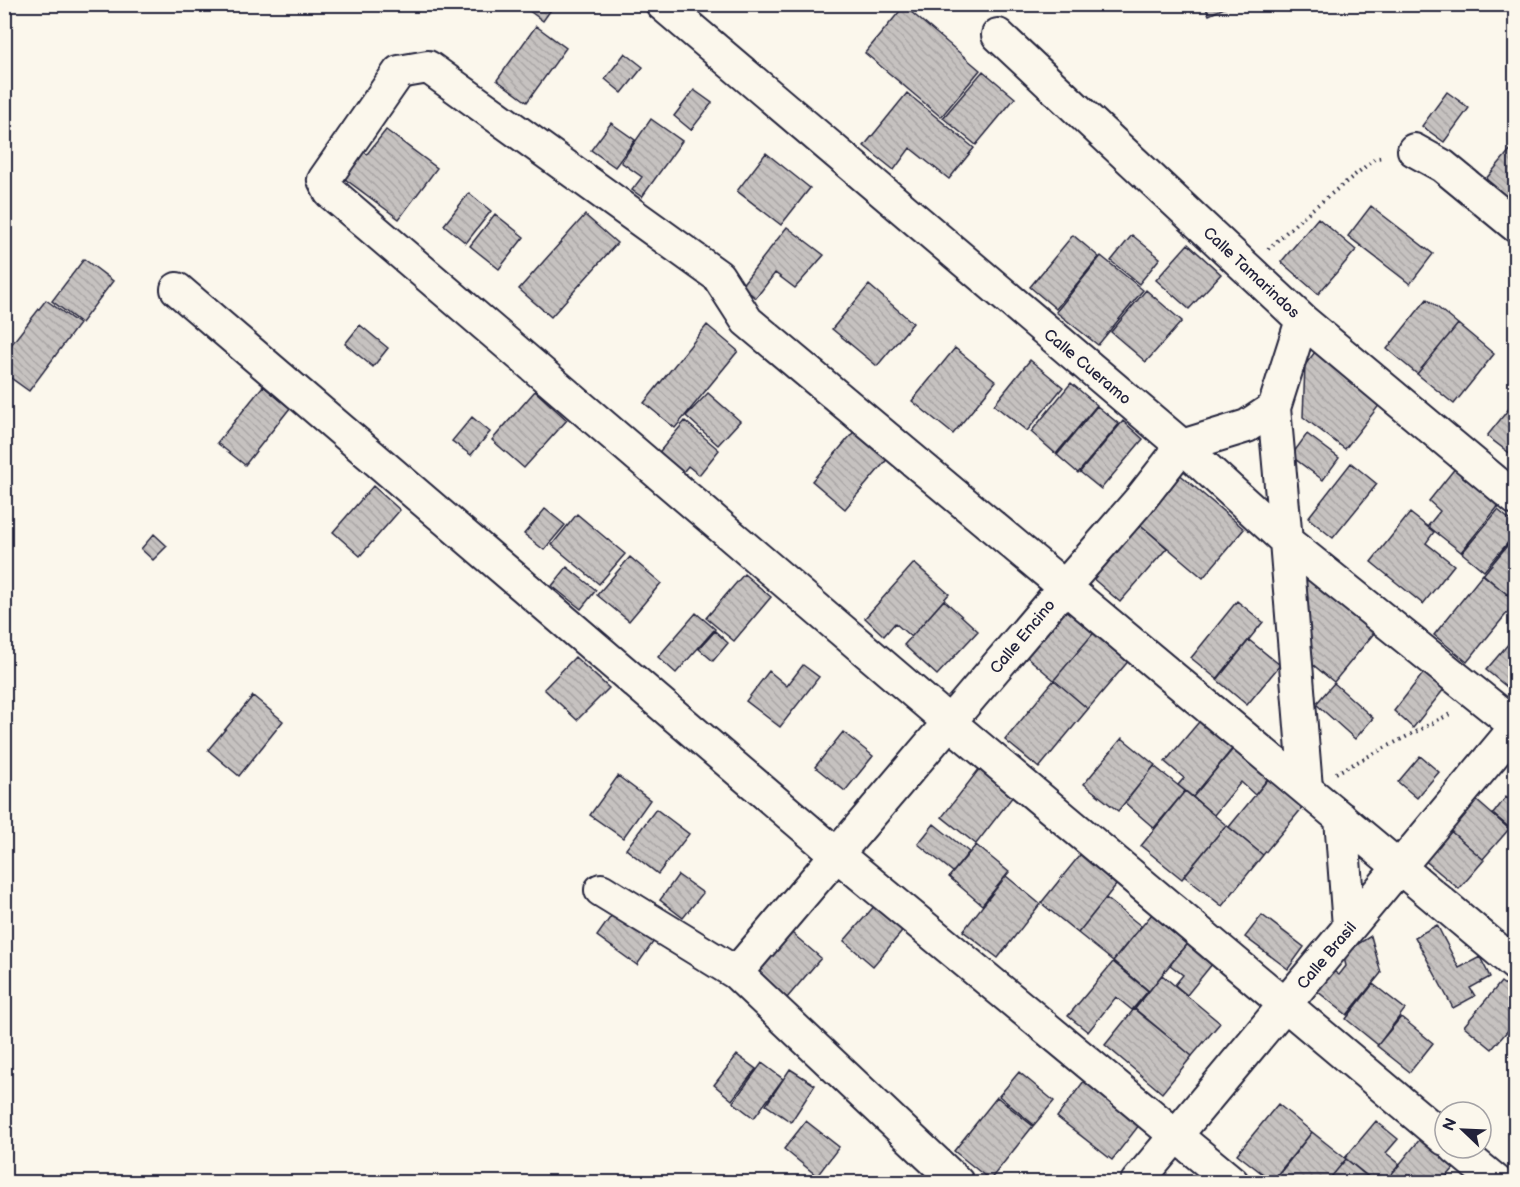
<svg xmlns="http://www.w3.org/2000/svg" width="1520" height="1187" font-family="'Balsamiq Sans',sans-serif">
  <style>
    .building { fill: url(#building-back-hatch); stroke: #22223b; stroke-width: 1.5 }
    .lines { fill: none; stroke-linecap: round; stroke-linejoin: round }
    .street-casing { stroke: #22223b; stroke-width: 36 }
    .path { stroke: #22223b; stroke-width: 4; stroke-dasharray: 1.5 4.5; stroke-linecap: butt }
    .street { stroke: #fbf7ec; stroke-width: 32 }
    .labels { text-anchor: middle; stroke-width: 4.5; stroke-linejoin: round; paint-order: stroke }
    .street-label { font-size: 16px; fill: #22223b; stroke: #fbf7ec }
  </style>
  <defs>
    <pattern id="building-back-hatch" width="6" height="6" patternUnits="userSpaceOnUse" patternTransform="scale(1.5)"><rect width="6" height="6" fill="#c6c2c0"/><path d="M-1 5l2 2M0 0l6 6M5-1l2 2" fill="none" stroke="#aaa6a6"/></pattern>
  </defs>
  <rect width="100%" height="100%" fill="#fbf7ec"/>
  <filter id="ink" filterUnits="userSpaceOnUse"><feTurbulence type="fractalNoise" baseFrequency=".0167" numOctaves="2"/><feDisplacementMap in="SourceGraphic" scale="12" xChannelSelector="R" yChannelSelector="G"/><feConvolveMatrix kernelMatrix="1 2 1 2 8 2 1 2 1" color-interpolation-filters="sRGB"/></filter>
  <g filter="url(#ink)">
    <path class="building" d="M520,4H555L543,21Z
      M1204,4H1233L1209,15Z
      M904,6L980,70L941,117L865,53Z
      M536,26L566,48L527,102L497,80Z
      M625,53L643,67L622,93L605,79Z
      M983,71L1015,98L976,145L943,118Z
      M694,90L712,103L691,130L674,116Z
      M1447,92L1469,108L1444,142L1422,126Z
      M907,93L974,148L949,179L910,148L894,170L864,146Z
      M651,119L682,141L642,197L632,190L642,177L621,162Z
      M611,123L635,140L615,167L591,150Z
      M386,130L437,168L399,219L337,173L357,147L367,154Z
      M1516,143V205L1485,180Z
      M766,153L810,188L781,225L737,191Z
      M469,193L491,211L466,243L444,225Z
      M1371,206L1433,254L1410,284L1348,236Z
      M495,214L524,237L499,269L470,246Z
      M585,215L617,243L551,317L519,289Z
      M1318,218L1356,250L1318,294L1281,262Z
      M787,227L824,255L795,288L775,273L756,298L741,286Z
      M1073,235L1099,257L1056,309L1030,287Z
      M1132,235L1160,258L1139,284L1111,261Z
      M1188,244L1221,274L1189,309L1156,280Z
      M1101,256L1143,290L1098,345L1056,312Z
      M84,259L113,281L81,323L52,301Z
      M869,285L913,323L877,366L832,329Z
      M1146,290L1182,321L1146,362L1111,332Z
      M1427,299L1458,324L1417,374L1387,349Z
      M46,300L79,324L29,391L4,373V354Z
      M1458,324L1494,354L1454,404L1417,374Z
      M360,325L388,348L373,367L345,344Z
      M707,325L738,351L675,428L644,403Z
      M955,348L996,381L953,434L912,401Z
      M1315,352L1381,403L1345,449L1303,417L1305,365Z
      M1030,360L1063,387L1027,431L994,405Z
      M1071,383L1097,405L1056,454L1031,432Z
      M263,386L290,408L245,465L217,443Z
      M535,391L567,420L524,468L492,440Z
      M708,393L740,421L718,445L686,416Z
      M1516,400V458L1487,436Z
      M1097,406L1119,424L1078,473L1057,455Z
      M472,417L490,432L471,455L452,441Z
      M685,421L719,450L699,475L688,466L680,476L656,456Z
      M1123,421L1143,439L1101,489L1080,472Z
      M857,428L890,456L845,509L812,481Z
      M1307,434L1339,458L1323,480L1291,456Z
      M1351,463L1377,484L1333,538L1308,518Z
      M1170,466L1244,529L1203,578L1129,515Z
      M1456,467L1501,503L1461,552L1428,526L1440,511L1429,501Z
      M373,486L400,510L360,556L333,532Z
      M545,509L565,525L544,550L524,534Z
      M1498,510L1516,525V533L1484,571L1462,553Z
      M1410,513L1434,532L1426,543L1454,565L1423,604L1371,562Z
      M577,514L625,554L599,584L552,545Z
      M1130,516L1167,548L1120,602L1083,570Z
      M154,534L167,546L153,560L141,549Z
      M1516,535V601L1483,575Z
      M630,557L661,583L629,621L597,595Z
      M914,563L949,594L911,637L895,623L884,636L865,618Z
      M567,567L596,590L581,609L552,586Z
      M1308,569L1379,627L1334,682L1311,663L1300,579Z
      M744,574L771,597L734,641L706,618Z
      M1483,574L1516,602L1467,662L1434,635Z
      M1068,594L1102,623L1054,680L1020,651Z
      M944,600L978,631L937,675L904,645Z
      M1237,601L1263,622L1217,679L1191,658Z
      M696,613L715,629L676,673L658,657Z
      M1102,623L1136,652L1088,709L1054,680Z
      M715,631L728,643L713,661L699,649Z
      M1516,635V677L1507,687L1486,670Z
      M1249,640L1280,665L1247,705L1217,680Z
      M575,657L609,688L577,720L544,689Z
      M803,665L819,677L780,727L746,701L769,671L787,686Z
      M1428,667L1448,684L1413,728L1394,711Z
      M1054,680L1088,709L1039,768L1005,740Z
      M1334,683L1373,718L1355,739L1316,704Z
      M253,696L283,721L239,776L208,750Z
      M1204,716L1237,743L1193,797L1178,785L1184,778L1165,762Z
      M843,732L873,756L845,791L815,767Z
      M1122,738L1155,765L1118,811L1084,784Z
      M1238,743L1273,772L1255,795L1241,782L1214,815L1193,797Z
      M1420,756L1439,772L1417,798L1398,782Z
      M983,764L1017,791L976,844L942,817Z
      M1154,766L1185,791L1154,828L1125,803Z
      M1274,772L1308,801L1263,855L1229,827Z
      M618,776L650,800L623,838L590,815Z
      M1185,791L1226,825L1182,879L1141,846Z
      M1467,792L1509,829L1483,859L1441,823Z
      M1506,797L1516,805V833L1493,814Z
      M656,809L689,834L658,874L626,849Z
      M1441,823L1484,860L1459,889L1416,853Z
      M934,824L969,852L953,872L918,844Z
      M1226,825L1263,855L1222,906L1184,876Z
      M976,845L1009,872L982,905L949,877Z
      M1088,845L1124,875L1078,933L1041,903Z
      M678,875L703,893L683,918L660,900Z
      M1006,876L1040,904L998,958L963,931Z
      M1106,898L1141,926L1113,961L1078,933Z
      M877,903L906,927L873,966L844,941Z
      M1157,908L1192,937L1149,991L1113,961Z
      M614,912L654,941L637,965L597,936Z
      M1262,915L1304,947L1288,969L1245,937Z
      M1437,925L1459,968L1480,957L1490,977L1470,988L1475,996L1453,1008L1415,937Z
      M786,928L821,958L781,1005L746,975Z
      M1371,936L1381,973L1347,1015L1307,983L1321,962L1339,975L1346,966L1343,953Z
      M1193,938L1217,958L1187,995L1175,985L1183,975L1170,965Z
      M1113,962L1148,991L1132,1010L1116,997L1088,1032L1068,1016Z
      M1162,975L1220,1023L1192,1056L1135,1009Z
      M1501,982L1516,994V1021L1492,1049L1464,1026Z
      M1373,984L1405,1009L1378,1045L1346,1019Z
      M1134,1009L1192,1056L1162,1093L1105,1045Z
      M1401,1017L1433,1043L1410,1072L1377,1046Z
      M737,1055L756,1069L732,1100L714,1085Z
      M762,1063L783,1079L754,1118L733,1102Z
      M790,1069L815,1085L791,1122L766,1105Z
      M1019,1072L1054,1101L1034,1125L999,1096Z
      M1084,1081L1140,1124L1112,1160L1057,1117Z
      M997,1097L1033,1126L990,1180L954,1151Z
      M1278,1104L1312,1132L1272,1181L1237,1154Z
      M806,1121L839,1147L817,1176L784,1149Z
      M1376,1121L1398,1139L1386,1153L1400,1164L1385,1182H1375L1345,1158Z
      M1312,1132L1346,1159L1327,1182H1273Z
      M1425,1133L1460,1161L1442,1182H1385Z
      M1346,1159L1374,1182H1327Z"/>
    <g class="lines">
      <defs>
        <path id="street" d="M662,4L1182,446L1286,541L1516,726
          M998,35L1302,320L1516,499
          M1414,150L1443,166L1516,226
          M177,289L836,854L1232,1182
          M1274,408L1286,541L1306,788
          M1341,818L1349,927
          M601,890L736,973L957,1182
          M736,973L1065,586L1139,501L1182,446L1247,426L1274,408L1302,320
          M1445,1139L949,722L330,192L324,180L399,72L428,67L718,276L747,321L1516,965
          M1456,1148L1497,1182
          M1137,1182L1516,727"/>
      </defs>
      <use href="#street" class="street-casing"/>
      <path class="path" d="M1268,249L1305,215L1376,158L1384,157
        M1336,773L1452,713"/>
      <use href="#street" class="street"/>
    </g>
  </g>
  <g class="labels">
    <g class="street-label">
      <text transform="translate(1252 272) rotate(43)" y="6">Calle Tamarindos</text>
      <text transform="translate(1088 366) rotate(40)" y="6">Calle Cueramo</text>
      <text transform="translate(1022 636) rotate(-50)" y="6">Calle Encino</text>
      <text transform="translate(1326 955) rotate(-50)" y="6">Calle Brasil</text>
    </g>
  </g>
  <rect width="1520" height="1187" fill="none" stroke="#fbf7ec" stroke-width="24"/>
  <rect x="12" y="12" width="1496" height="1163" fill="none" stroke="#22223b" stroke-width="2" filter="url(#ink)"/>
  <g transform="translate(1463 1130) rotate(293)"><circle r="28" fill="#fbf7ec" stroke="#a4a2a5" stroke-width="1.5"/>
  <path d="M0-4.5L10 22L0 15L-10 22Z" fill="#22223b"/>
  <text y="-9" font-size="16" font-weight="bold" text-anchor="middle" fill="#22223b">N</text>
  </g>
</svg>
